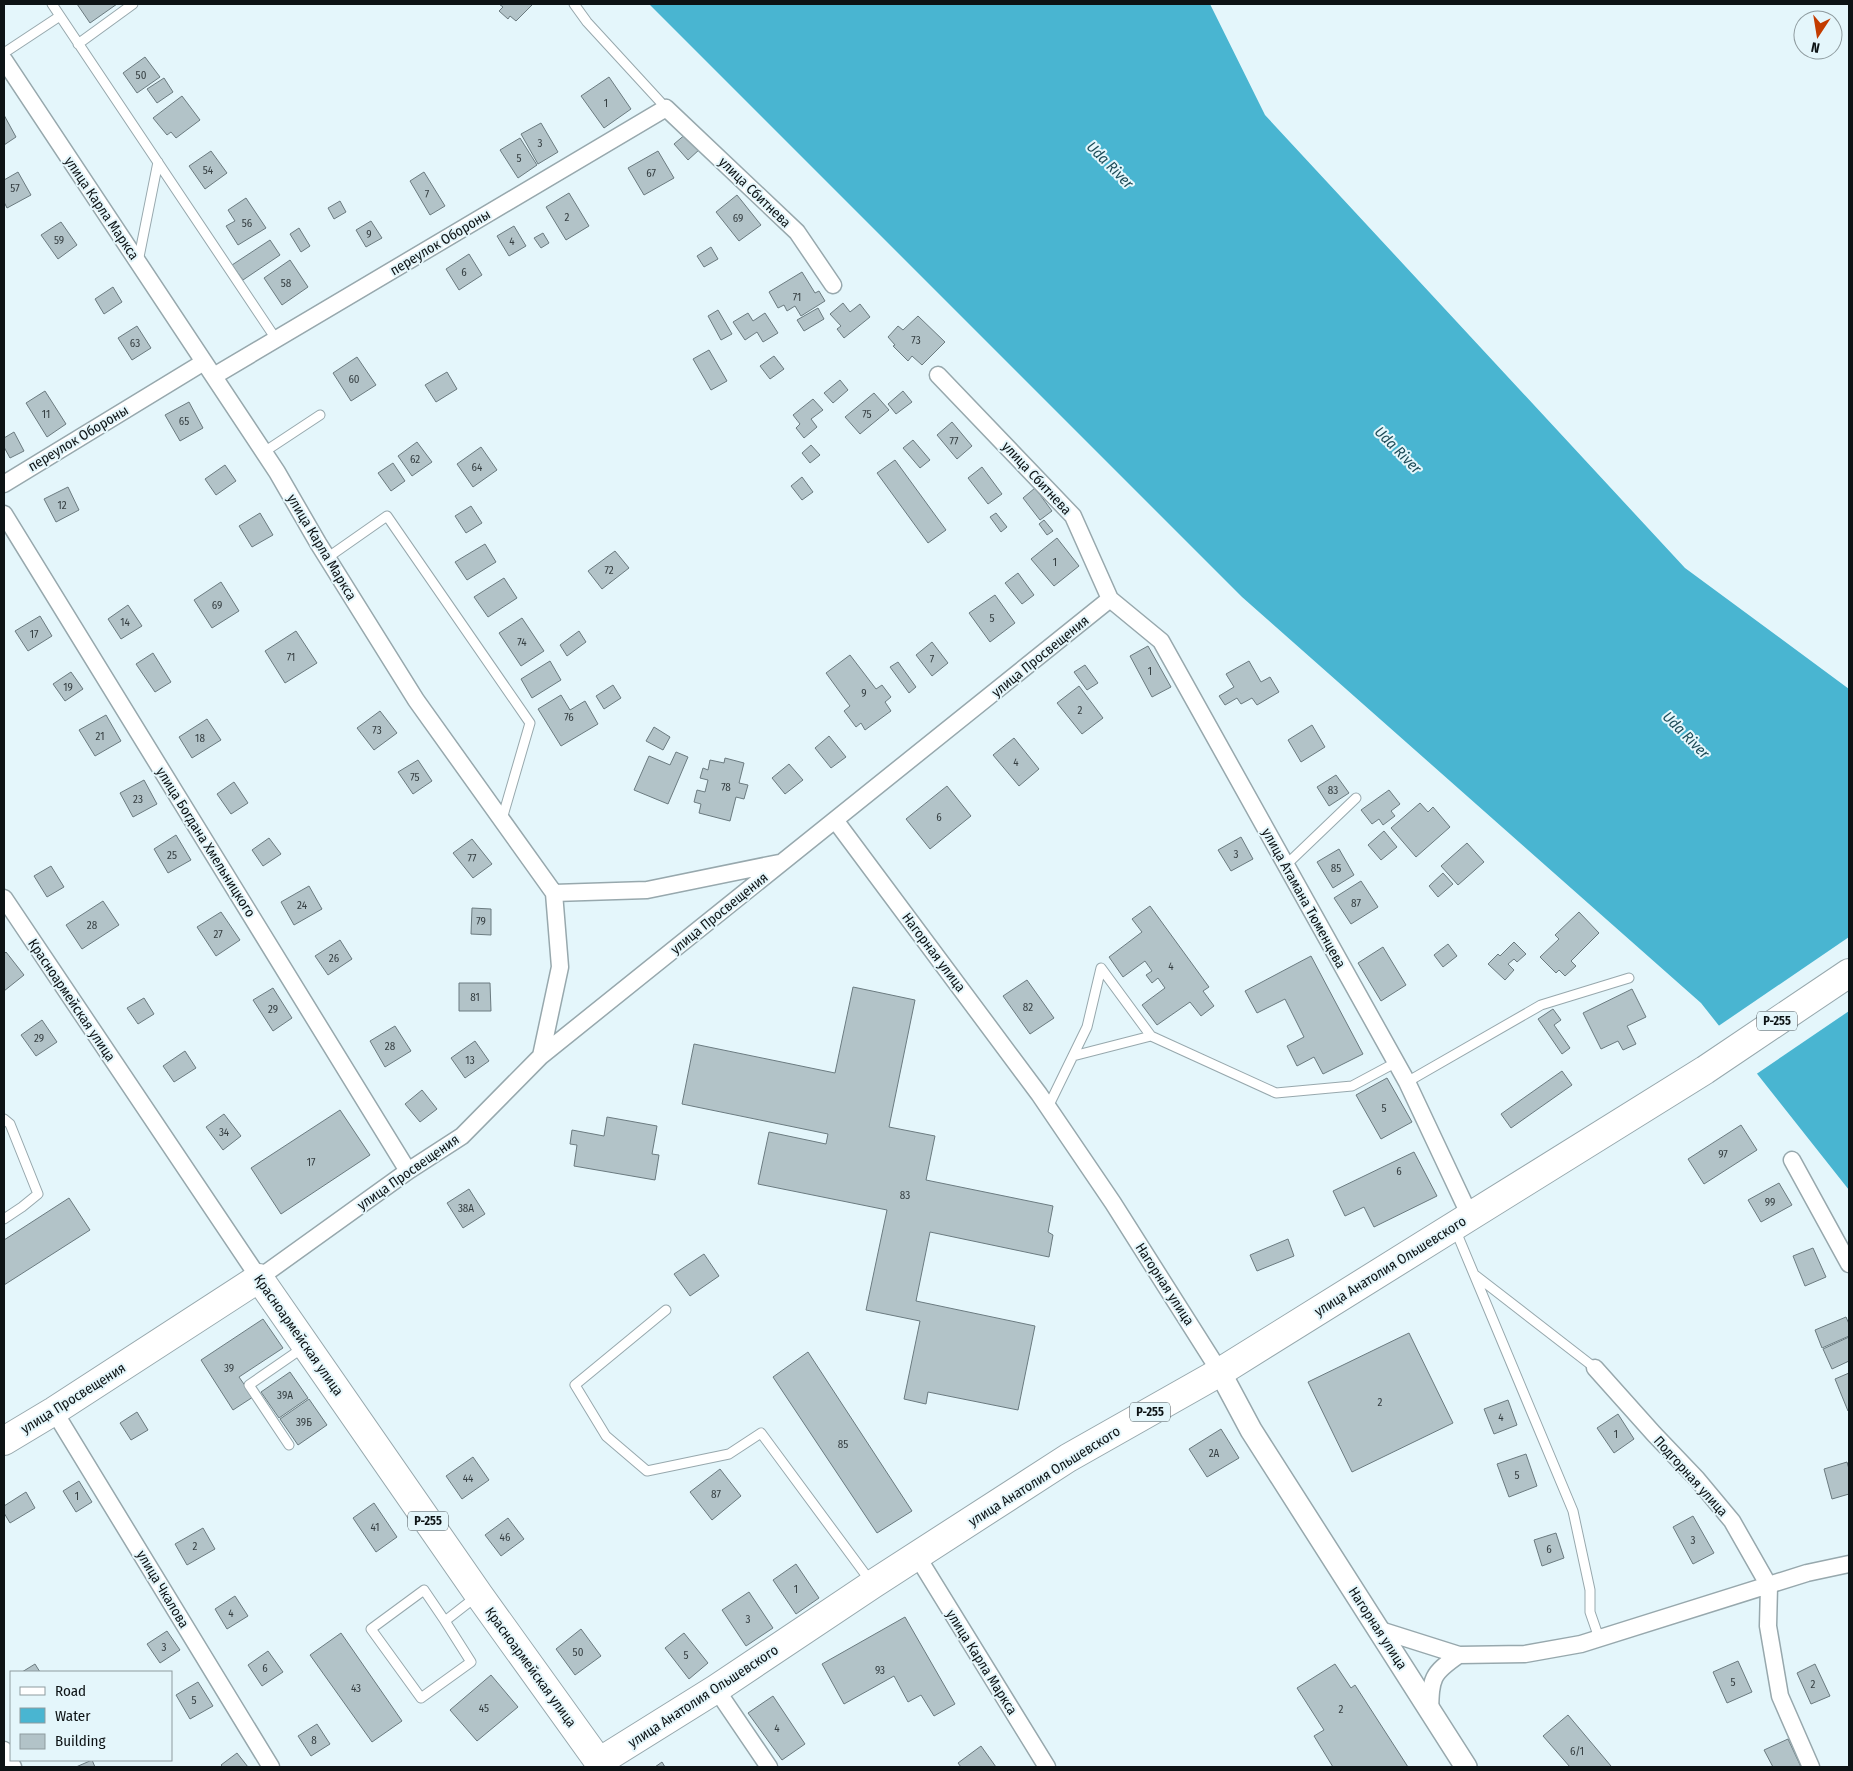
<svg xmlns="http://www.w3.org/2000/svg" width="1853" height="1771" font-family="'Fira Sans Condensed',sans-serif">
  <style>
    .water { fill: #49b5d1 }
    .pier { fill: #e4f6fb }
    .building { fill: #b2c3c8; stroke: #6b7b80 }
    .lines { fill: none; stroke-linecap: round; stroke-linejoin: round }
    .service-casing { stroke: #97a8ad; stroke-width: 11 }
    .minor-casing { stroke: #97a8ad; stroke-width: 19 }
    .tertiary-casing { stroke: #97a8ad; stroke-width: 24 }
    .trunk-casing { stroke: #97a8ad; stroke-width: 30 }
    .service { stroke: #fff; stroke-width: 9 }
    .minor { stroke: #fff; stroke-width: 16 }
    .tertiary { stroke: #fff; stroke-width: 21 }
    .trunk { stroke: #fff; stroke-width: 28 }
    .labels { text-anchor: middle; stroke-width: 4; stroke-linejoin: round; paint-order: stroke }
    .number-label { font-size: 11px; fill: #363f42 }
    .shield { fill: #e4f6fb; stroke: #4e575a; stroke-width: 1 }
    .shield-label { font-size: 12px; font-weight: bold; fill: #0d1315 }
    .street-label { font-size: 14px; fill: #0d1315; stroke: #e4f6fb }
    .water-label { font-size: 15px; font-style: italic; fill: #1e4c58; stroke: #e4f6fb }
  </style>
  <rect width="100%" height="100%" fill="#e4f6fb"/>
  <path class="water" d="M649,4H1210L1265,115L1685,568L1849,689V1190L1701,1003L1242,597Z"/>
  <path class="pier" d="M1849,937V1011L1755,1075L1717,1027Z"/>
  <path class="building" d="M77,4H117L90,23Z
    M499,4H533L516,21L510,16L508,19L499,11L503,7Z
    M145,57L160,77L137,93L123,73Z
    M609,77L631,109L604,128L581,96Z
    M164,78L173,92L157,103L147,89Z
    M182,96L200,120L176,138L171,132L167,135L153,118Z
    M4,115L16,137L4,145Z
    M541,123L558,152L538,164L521,134Z
    M687,133L700,149L688,160L674,144Z
    M520,138L537,165L518,178L500,150Z
    M211,151L227,173L205,189L189,166Z
    M658,151L674,178L644,195L628,168Z
    M18,172L31,195L7,208L4,202V180Z
    M424,172L445,206L430,215L410,181Z
    M569,193L589,226L566,240L546,207Z
    M737,195L761,225L739,241L716,212Z
    M246,198L266,228L238,245L226,226L235,221L228,210Z
    M340,201L346,212L334,219L328,208Z
    M371,221L382,238L366,247L356,230Z
    M61,222L77,245L58,259L41,235Z
    M514,226L526,246L509,256L497,236Z
    M299,228L310,246L301,252L290,234Z
    M543,233L549,243L541,248L534,238Z
    M270,240L280,255L243,280L232,265Z
    M711,247L718,259L704,267L697,256Z
    M469,254L482,275L459,290L446,269Z
    M290,260L308,287L282,305L264,278Z
    M802,272L815,293L819,291L825,301L801,316L795,306L787,311L784,305L778,308L769,292Z
    M113,287L122,302L104,314L95,299Z
    M843,303L850,312L860,304L870,317L844,338L837,329L841,326L830,314Z
    M818,308L824,319L804,331L797,320Z
    M718,310L732,334L721,340L708,316Z
    M748,313L753,321L765,313L778,333L763,342L757,332L745,340L733,322Z
    M918,316L945,342L922,365L912,356L908,361L893,346L895,345L888,337L898,326L903,330Z
    M137,326L151,348L132,360L118,338Z
    M709,350L727,381L711,390L693,359Z
    M774,356L784,369L770,379L760,366Z
    M357,357L376,385L351,401L333,373Z
    M447,372L457,389L436,402L425,385Z
    M840,380L848,390L833,403L824,393Z
    M45,391L66,424L47,437L26,403Z
    M903,391L912,402L896,414L888,404Z
    M874,393L889,410L860,434L845,417Z
    M813,399L823,410L811,419L817,427L804,438L796,428L800,424L793,415Z
    M189,402L203,428L180,441L165,415Z
    M952,422L972,446L957,459L937,435Z
    M14,432L24,451L10,458L4,447V438Z
    M913,440L930,460L920,468L903,448Z
    M417,442L432,462L412,476L398,456Z
    M811,445L820,455L810,463L802,453Z
    M481,447L497,470L473,487L457,464Z
    M895,460L946,530L928,543L877,473Z
    M393,463L405,481L391,491L378,473Z
    M225,465L236,481L216,495L205,479Z
    M982,467L1002,494L988,504L968,478Z
    M802,477L813,492L802,500L791,486Z
    M68,487L79,510L56,522L44,499Z
    M1035,488L1052,511L1040,520L1023,498Z
    M471,506L482,523L466,533L455,516Z
    M260,513L273,535L252,547L239,526Z
    M996,513L1007,527L1001,532L990,517Z
    M1044,520L1053,531L1047,535L1039,524Z
    M1057,538L1079,566L1054,586L1031,559Z
    M485,544L496,562L467,580L455,562Z
    M615,551L629,568L602,589L588,571Z
    M1018,573L1034,595L1022,604L1005,583Z
    M504,578L517,598L488,617L474,597Z
    M221,582L239,611L212,628L194,600Z
    M995,595L1015,623L990,642L969,613Z
    M128,605L142,626L121,639L108,619Z
    M40,616L52,636L28,651L15,631Z
    M522,618L544,651L521,666L499,633Z
    M296,631L317,663L285,683L265,651Z
    M579,631L586,642L567,656L560,645Z
    M932,642L948,663L932,676L916,655Z
    M1148,646L1171,687L1152,697L1130,656Z
    M153,653L171,682L155,692L136,664Z
    M850,655L876,689L882,685L891,697L885,702L891,711L865,730L861,723L856,727L844,711L850,706L826,673Z
    M550,661L561,680L532,698L521,679Z
    M1249,661L1261,682L1270,677L1279,692L1257,705L1252,698L1241,704L1237,698L1225,705L1219,696L1234,687L1226,674Z
    M898,662L916,687L909,693L890,667Z
    M1085,665L1098,683L1087,690L1074,672Z
    M71,672L83,689L65,701L53,684Z
    M613,685L621,698L604,709L596,696Z
    M1079,686L1103,718L1082,734L1057,703Z
    M561,695L570,710L585,701L598,724L561,746L538,709Z
    M380,711L397,733L374,750L357,728Z
    M106,715L121,741L95,756L79,730Z
    M207,719L221,740L192,758L179,737Z
    M1312,725L1325,747L1301,762L1288,740Z
    M654,727L670,737L663,750L646,741Z
    M829,736L846,757L831,768L815,748Z
    M1014,738L1039,769L1019,786L993,755Z
    M676,752L688,757L668,804L634,790L649,756L670,765Z
    M725,758L744,763L739,783L748,785L744,799L736,797L730,821L699,813L701,804L694,802L697,790L705,792L708,780L700,778L703,768L708,770L710,760L724,763Z
    M418,760L432,781L413,794L398,772Z
    M789,764L803,780L785,794L772,778Z
    M1336,775L1349,793L1329,806L1317,787Z
    M144,780L157,804L133,817L120,793Z
    M234,782L248,803L231,814L217,794Z
    M947,786L971,816L930,849L906,819Z
    M1389,790L1400,804L1391,811L1395,816L1383,825L1379,819L1372,824L1361,810Z
    M1420,803L1428,812L1433,807L1450,827L1416,857L1391,828Z
    M1384,831L1397,847L1381,860L1368,845Z
    M176,835L191,860L168,873L154,849Z
    M1241,837L1253,859L1231,871L1218,850Z
    M269,838L281,854L263,866L252,850Z
    M472,839L492,864L473,878L453,853Z
    M1467,843L1484,862L1458,885L1441,866Z
    M1339,849L1354,875L1333,888L1317,862Z
    M51,866L64,887L47,897L34,876Z
    M1443,873L1453,884L1438,897L1429,886Z
    M1361,881L1378,907L1351,924L1334,898Z
    M309,886L322,909L294,925L281,902Z
    M103,901L119,925L82,949L66,925Z
    M1150,906L1209,987L1203,991L1214,1006L1201,1016L1190,1002L1157,1025L1142,1005L1165,988L1158,978L1152,983L1146,975L1152,971L1145,961L1123,977L1109,957L1142,932L1132,919Z
    M472,908L491,909V935L471,934Z
    M221,912L240,940L216,956L197,927Z
    M1579,912L1599,933L1571,961L1576,966L1565,976L1559,970L1556,973L1540,957L1559,939L1555,935Z
    M340,940L352,959L328,975L315,956Z
    M1514,942L1526,954L1517,962L1514,959L1508,964L1514,970L1505,980L1488,964L1498,954L1500,956Z
    M1448,944L1457,956L1443,967L1434,955Z
    M1383,947L1406,985L1381,1001L1358,963Z
    M6,952L24,975L4,991V954Z
    M1311,956L1363,1054L1323,1074L1314,1057L1297,1066L1287,1046L1304,1037L1285,999L1257,1013L1245,991Z
    M1027,980L1054,1018L1030,1034L1003,996Z
    M459,983H490L491,1011H459Z
    M853,987L915,1000L889,1127L935,1136L926,1180L1053,1206L1048,1232L1053,1235L1049,1257L930,1232L916,1301L1035,1326L1018,1410L928,1392L926,1404L904,1399L920,1321L866,1310L887,1210L758,1184L769,1132L826,1144L828,1134L682,1104L694,1044L835,1073Z
    M273,988L292,1018L273,1031L253,1000Z
    M1632,989L1646,1017L1627,1026L1636,1044L1623,1050L1618,1041L1601,1049L1583,1013Z
    M144,998L154,1014L138,1024L127,1008Z
    M1553,1009L1561,1020L1554,1025L1570,1048L1562,1054L1538,1019Z
    M42,1020L57,1042L36,1056L21,1035Z
    M395,1026L411,1051L385,1067L370,1041Z
    M475,1041L489,1061L465,1078L451,1058Z
    M185,1051L196,1068L174,1082L163,1066Z
    M1562,1071L1572,1085L1511,1128L1501,1114Z
    M1387,1078L1412,1122L1381,1139L1356,1095Z
    M422,1090L437,1109L420,1122L405,1104Z
    M340,1110L370,1155L281,1214L251,1168Z
    M224,1114L241,1136L223,1150L206,1127Z
    M607,1117L657,1126L652,1154L659,1155L655,1180L574,1166L577,1145L570,1144L572,1130L604,1136Z
    M1741,1125L1757,1150L1704,1184L1688,1159Z
    M1414,1152L1437,1196L1374,1227L1364,1207L1345,1216L1333,1191Z
    M1779,1183L1792,1205L1761,1222L1748,1200Z
    M469,1189L485,1214L463,1228L447,1203Z
    M69,1198L90,1230L4,1285V1240Z
    M1288,1239L1294,1256L1257,1271L1250,1255Z
    M1813,1248L1826,1277L1805,1286L1793,1256Z
    M704,1254L719,1276L690,1296L674,1274Z
    M1846,1317L1849,1324V1336L1822,1348L1815,1330Z
    M263,1319L283,1348L239,1377L253,1397L233,1410L201,1360Z
    M1409,1333L1453,1423L1352,1472L1308,1382Z
    M1849,1337V1361L1832,1369L1823,1349Z
    M808,1352L912,1511L877,1533L773,1377Z
    M290,1372L308,1398L279,1418L261,1392Z
    M1849,1373V1410L1848,1411L1835,1379Z
    M309,1399L327,1425L298,1445L280,1419Z
    M1508,1400L1517,1425L1494,1434L1484,1409Z
    M137,1412L148,1430L131,1440L120,1423Z
    M1618,1414L1634,1439L1614,1453L1597,1428Z
    M1221,1429L1239,1458L1207,1477L1189,1449Z
    M1526,1454L1537,1486L1509,1497L1497,1464Z
    M473,1457L489,1480L462,1499L446,1476Z
    M1847,1462L1849,1469V1494L1832,1499L1824,1469Z
    M720,1469L741,1496L712,1520L690,1492Z
    M79,1481L92,1502L76,1512L63,1491Z
    M26,1492L35,1508L10,1523L4,1513V1506Z
    M374,1503L397,1537L376,1552L353,1518Z
    M1693,1516L1714,1553L1693,1564L1673,1527Z
    M508,1518L524,1539L501,1556L485,1535Z
    M203,1528L215,1549L187,1565L175,1544Z
    M1556,1533L1564,1558L1542,1566L1534,1540Z
    M796,1564L819,1598L796,1614L773,1580Z
    M749,1592L773,1628L746,1646L722,1610Z
    M235,1596L248,1616L227,1629L215,1609Z
    M905,1617L955,1704L934,1716L921,1695L908,1702L894,1676L844,1704L822,1664Z
    M581,1629L601,1656L575,1675L556,1649Z
    M167,1631L180,1650L160,1663L147,1644Z
    M341,1633L402,1721L372,1742L310,1655Z
    M684,1633L708,1663L689,1679L665,1648Z
    M268,1651L283,1672L262,1686L248,1665Z
    M1738,1661L1752,1692L1727,1703L1713,1672Z
    M35,1664L40,1672H22Z
    M1335,1664L1351,1688L1355,1685L1408,1767H1333L1314,1736L1324,1730L1297,1688Z
    M1815,1664L1830,1696L1811,1704L1797,1673Z
    M491,1675L518,1707L477,1741L450,1710Z
    M198,1682L213,1706L190,1719L176,1695Z
    M773,1696L805,1744L782,1760L748,1713Z
    M1568,1715L1611,1766L1609,1767H1570L1543,1736Z
    M317,1724L330,1744L311,1756L298,1736Z
    M1788,1739L1801,1767H1773L1764,1750Z
    M981,1746L996,1767H961L958,1763Z
    M237,1753L248,1767H223L221,1765Z
    M92,1760L95,1767H76Z
    M662,1762L665,1767H655Z"/>
  <g class="lines">
    <defs>
      <path id="service" d="M52,4L276,339
        M574,4L587,22L666,108
        M78,44L133,4
        M4,53L60,16
        M138,262L158,162
        M264,452L320,415
        M327,558L387,516L530,723L502,819
        M1286,865L1356,798
        M1151,1036L1276,1093L1352,1086L1395,1063
        M1407,1082L1541,1005L1629,978
        M1048,1107L1087,1027L1101,968L1151,1036L1073,1056
        M4,1119L10,1124L38,1194L22,1207L4,1219
        M1455,1229L1573,1511L1590,1590V1612L1599,1638
        M1475,1275L1595,1368
        M666,1310L575,1385L606,1436L647,1471L729,1454L761,1433L871,1582
        M289,1445L249,1385L304,1347
        M445,1621L471,1662L421,1698L371,1629L424,1590L445,1621L477,1596"/>
      <path id="minor" d="M4,60L277,472L318,543L416,700L554,893L560,967L541,1056
        M938,375L1073,516L1110,599L1161,641L1407,1082L1470,1216
        M214,376L666,108L797,232L833,285
        M4,484L204,362
        M4,514L408,1171
        M835,820L1039,1094L1113,1203L1220,1372
        M554,893L647,890L779,863
        M4,898L259,1278L408,1171L462,1136L541,1056L1110,599
        M1792,1160L1849,1264
        M1595,1368L1654,1434L1697,1479L1732,1521L1769,1586L1768,1626L1780,1696L1811,1767
        M54,1411L271,1767
        M917,1556L1047,1767
        M1380,1630L1459,1655L1525,1654L1581,1644L1807,1573L1849,1564
        M716,1689L769,1767
        M1430,1712C1431,1678 1431,1674 1459,1655
        M4,1750L13,1767"/>
      <path id="tertiary" d="M1220,1372L1251,1430L1466,1767"/>
      <path id="trunk" d="M4,1441L54,1411L259,1278L479,1595L599,1762L716,1689L873,1584L1068,1458L1220,1372L1427,1243L1705,1070L1849,973"/>
    </defs>
    <use href="#service" class="service-casing"/>
    <use href="#minor" class="minor-casing"/>
    <use href="#tertiary" class="tertiary-casing"/>
    <use href="#trunk" class="trunk-casing"/>
    <use href="#service" class="service"/>
    <use href="#minor" class="minor"/>
    <use href="#tertiary" class="tertiary"/>
    <use href="#trunk" class="trunk"/>
  </g>
  <g class="labels">
    <g class="number-label">
      <text x="141" y="79">50</text>
      <text x="606" y="107">1</text>
      <text x="540" y="147">3</text>
      <text x="519" y="162">5</text>
      <text x="208" y="174">54</text>
      <text x="651" y="177">67</text>
      <text x="15" y="192">57</text>
      <text x="427" y="198">7</text>
      <text x="567" y="221">2</text>
      <text x="738" y="222">69</text>
      <text x="247" y="227">56</text>
      <text x="369" y="238">9</text>
      <text x="59" y="244">59</text>
      <text x="512" y="245">4</text>
      <text x="464" y="276">6</text>
      <text x="286" y="287">58</text>
      <text x="797" y="301">71</text>
      <text x="916" y="344">73</text>
      <text x="135" y="347">63</text>
      <text x="354" y="383">60</text>
      <text x="46" y="418">11</text>
      <text x="867" y="418">75</text>
      <text x="184" y="425">65</text>
      <text x="954" y="445">77</text>
      <text x="415" y="463">62</text>
      <text x="477" y="471">64</text>
      <text x="62" y="509">12</text>
      <text x="1055" y="566">1</text>
      <text x="609" y="574">72</text>
      <text x="217" y="609">69</text>
      <text x="992" y="622">5</text>
      <text x="125" y="626">14</text>
      <text x="34" y="638">17</text>
      <text x="522" y="646">74</text>
      <text x="291" y="661">71</text>
      <text x="932" y="663">7</text>
      <text x="1150" y="675">1</text>
      <text x="68" y="691">19</text>
      <text x="864" y="697">9</text>
      <text x="1080" y="714">2</text>
      <text x="569" y="721">76</text>
      <text x="377" y="734">73</text>
      <text x="100" y="740">21</text>
      <text x="200" y="742">18</text>
      <text x="1016" y="766">4</text>
      <text x="415" y="781">75</text>
      <text x="726" y="791">78</text>
      <text x="1333" y="794">83</text>
      <text x="138" y="803">23</text>
      <text x="939" y="821">6</text>
      <text x="1236" y="858">3</text>
      <text x="172" y="859">25</text>
      <text x="472" y="862">77</text>
      <text x="1336" y="872">85</text>
      <text x="1356" y="907">87</text>
      <text x="302" y="909">24</text>
      <text x="481" y="925">79</text>
      <text x="92" y="929">28</text>
      <text x="218" y="938">27</text>
      <text x="334" y="962">26</text>
      <text x="1171" y="970">4</text>
      <text x="475" y="1001">81</text>
      <text x="1028" y="1011">82</text>
      <text x="273" y="1013">29</text>
      <text x="39" y="1042">29</text>
      <text x="390" y="1050">28</text>
      <text x="470" y="1064">13</text>
      <text x="1384" y="1112">5</text>
      <text x="224" y="1136">34</text>
      <text x="1723" y="1158">97</text>
      <text x="311" y="1166">17</text>
      <text x="1399" y="1175">6</text>
      <text x="905" y="1199">83</text>
      <text x="1770" y="1206">99</text>
      <text x="466" y="1212">38А</text>
      <text x="229" y="1372">39</text>
      <text x="285" y="1399">39А</text>
      <text x="1380" y="1406">2</text>
      <text x="1501" y="1421">4</text>
      <text x="304" y="1426">39Б</text>
      <text x="1616" y="1438">1</text>
      <text x="843" y="1448">85</text>
      <text x="1214" y="1457">2А</text>
      <text x="1517" y="1479">5</text>
      <text x="468" y="1482">44</text>
      <text x="716" y="1498">87</text>
      <text x="77" y="1500">1</text>
      <text x="375" y="1531">41</text>
      <text x="505" y="1541">46</text>
      <text x="1693" y="1544">3</text>
      <text x="195" y="1550">2</text>
      <text x="1549" y="1553">6</text>
      <text x="796" y="1593">1</text>
      <text x="231" y="1617">4</text>
      <text x="748" y="1623">3</text>
      <text x="164" y="1651">3</text>
      <text x="578" y="1656">50</text>
      <text x="686" y="1659">5</text>
      <text x="265" y="1672">6</text>
      <text x="880" y="1674">93</text>
      <text x="1733" y="1686">5</text>
      <text x="1813" y="1688">2</text>
      <text x="356" y="1692">43</text>
      <text x="194" y="1704">5</text>
      <text x="484" y="1712">45</text>
      <text x="1341" y="1713">2</text>
      <text x="777" y="1732">4</text>
      <text x="314" y="1744">8</text>
      <text x="1577" y="1755">6/1</text>
    </g>
    <g class="shield">
      <rect x="1757" y="1011.5" width="40" height="19" rx="4"/>
      <rect x="1130" y="1402.5" width="40" height="19" rx="4"/>
      <rect x="408" y="1511.5" width="40" height="19" rx="4"/>
    </g>
    <g class="shield-label">
      <text x="1777" y="1025">Р-255</text>
      <text x="1150" y="1416">Р-255</text>
      <text x="428" y="1525">Р-255</text>
    </g>
    <g class="street-label">
      <text transform="translate(755 192) rotate(44)" y="5">улица Сбитнева</text>
      <text transform="translate(102 208) rotate(56)" y="5">улица Карла Маркса</text>
      <text transform="translate(440 242) rotate(-31)" y="5">переулок Обороны</text>
      <text transform="translate(78 438) rotate(-31)" y="5">переулок Обороны</text>
      <text transform="translate(1037 478) rotate(47)" y="5">улица Сбитнева</text>
      <text transform="translate(322 547) rotate(59)" y="5">улица Карла Маркса</text>
      <text transform="translate(1040 656) rotate(-39)" y="5">улица Просвещения</text>
      <text transform="translate(206 842) rotate(58)" y="5">улица Богдана Хмельницкого</text>
      <text transform="translate(1304 898) rotate(61)" y="5">улица Атамана Тюменцева</text>
      <text transform="translate(719 913) rotate(-39)" y="5">улица Просвещения</text>
      <text transform="translate(934 952) rotate(53)" y="5">Нагорная улица</text>
      <text transform="translate(72 1000) rotate(56)" y="5">Красноармейская улица</text>
      <text transform="translate(408 1172) rotate(-35)" y="5">улица Просвещения</text>
      <text transform="translate(1390 1266) rotate(-32)" y="5">улица Анатолия Ольшевского</text>
      <text transform="translate(1165 1284) rotate(57)" y="5">Нагорная улица</text>
      <text transform="translate(299 1335) rotate(55)" y="5">Красноармейская улица</text>
      <text transform="translate(73 1398) rotate(-32)" y="5">улица Просвещения</text>
      <text transform="translate(1044 1476) rotate(-32)" y="5">улица Анатолия Ольшевского</text>
      <text transform="translate(1691 1476) rotate(48)" y="5">Подгорная улица</text>
      <text transform="translate(163 1589) rotate(59)" y="5">улица Чкалова</text>
      <text transform="translate(1378 1628) rotate(57)" y="5">Нагорная улица</text>
      <text transform="translate(982 1662) rotate(58)" y="5">улица Карла Маркса</text>
      <text transform="translate(531 1667) rotate(54)" y="5">Красноармейская улица</text>
      <text transform="translate(703 1696) rotate(-33)" y="5">улица Анатолия Ольшевского</text>
    </g>
    <g class="water-label">
      <text transform="translate(1110 165) rotate(45)" y="5">Uda River</text>
      <text transform="translate(1398 450) rotate(45)" y="5">Uda River</text>
      <text transform="translate(1686 735) rotate(45)" y="5">Uda River</text>
    </g>
  </g>
  <rect width="1853" height="1771" fill="none" stroke="#0d1315" stroke-width="10"/>
  <rect x="10" y="1671" width="162" height="90" fill="#e4f6fb" stroke="#8e9b9f"/>
  <rect x="20" y="1687" width="25" height="8" fill="#ffffff" stroke="#8e9b9f"/>
  <text x="55" y="1696" font-size="15" fill="#0d1315">Road</text>
  <rect x="20" y="1708" width="25" height="15" fill="#49b5d1" stroke="#8e9b9f"/>
  <text x="55" y="1721" font-size="15" fill="#0d1315">Water</text>
  <rect x="20" y="1734" width="25" height="15" fill="#b2c3c8" stroke="#8e9b9f"/>
  <text x="55" y="1746" font-size="15" fill="#0d1315">Building</text>
  <g transform="translate(1818 35) rotate(192)"><circle r="24" fill="#e4f6fb" stroke="#8e9b9f"/>
  <path d="M0-4L9 19L0 12L-9 19Z" fill="#c33c00"/>
  <text y="-8" font-size="14" font-weight="bold" text-anchor="middle" fill="#0d1315">N</text>
  </g>
</svg>
